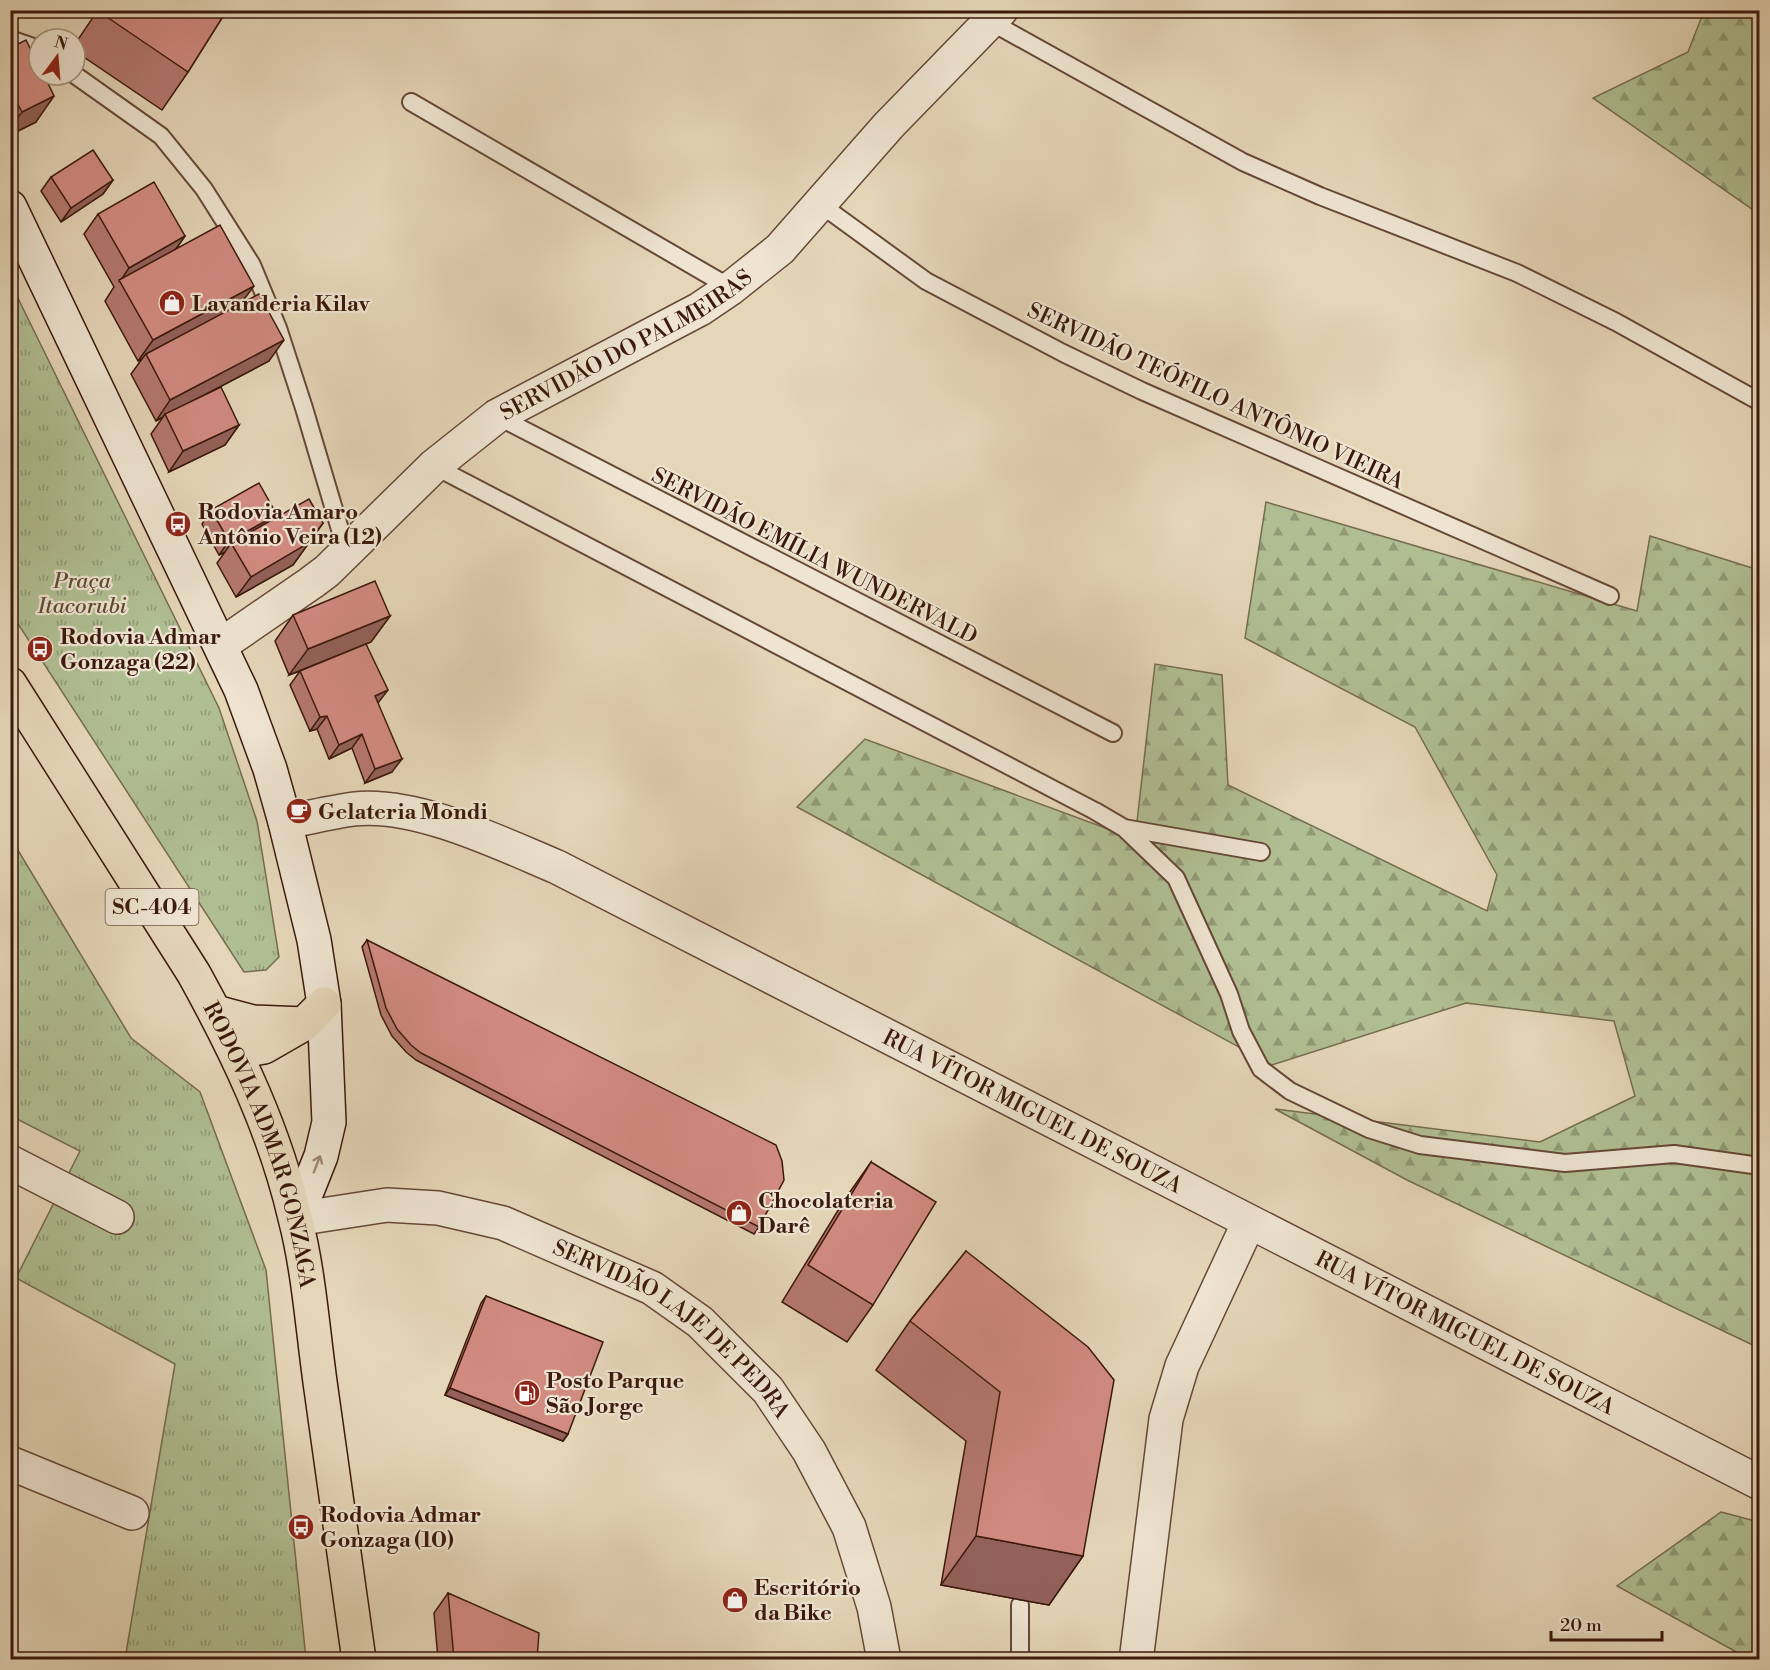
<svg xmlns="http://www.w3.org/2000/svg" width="1770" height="1670" font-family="'Libre Bodoni',serif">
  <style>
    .grass { fill: url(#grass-tufts); stroke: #766c50; stroke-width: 1.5 }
    .forest { fill: url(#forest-firs); stroke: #766c50; stroke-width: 1.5 }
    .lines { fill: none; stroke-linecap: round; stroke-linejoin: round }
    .service-casing { stroke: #664837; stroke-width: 20 }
    .minor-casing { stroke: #664837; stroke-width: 36 }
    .secondary-casing { stroke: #3b190c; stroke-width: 36 }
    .primary-casing { stroke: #3b190c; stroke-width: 36 }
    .service { stroke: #eee4d1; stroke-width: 16 }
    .minor { stroke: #eee4d1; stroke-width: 33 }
    .secondary { stroke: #eee4d1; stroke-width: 33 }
    .primary { stroke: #e5d6b8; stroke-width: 33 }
    .wall { fill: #b5786f; stroke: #3b190c; stroke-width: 1.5 }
    .shaded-wall { fill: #93615a; stroke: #3b190c; stroke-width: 1.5 }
    .building { fill: #d28b81; stroke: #3b190c; stroke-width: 1.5 }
    .oneway { stroke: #9d8978 }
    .labels { text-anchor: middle; stroke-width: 4.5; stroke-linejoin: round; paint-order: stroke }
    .shield { fill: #eee4d1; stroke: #715647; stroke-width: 1.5 }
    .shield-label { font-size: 21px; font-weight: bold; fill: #3b190c }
    .poi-label { font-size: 22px; font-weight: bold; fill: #3b190c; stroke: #eee4d1; text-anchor: start }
    .street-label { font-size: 22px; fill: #3b190c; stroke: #eee4d1 }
    .park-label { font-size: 22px; font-style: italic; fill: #5e4b34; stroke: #eee4d1 }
  </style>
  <defs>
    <pattern id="grass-tufts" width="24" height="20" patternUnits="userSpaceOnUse" patternTransform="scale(1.5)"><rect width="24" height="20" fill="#b0bf93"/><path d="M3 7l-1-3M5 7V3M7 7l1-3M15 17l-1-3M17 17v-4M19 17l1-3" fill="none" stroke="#909a76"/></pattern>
    <pattern id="forest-firs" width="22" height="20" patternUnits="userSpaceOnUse" patternTransform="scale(1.5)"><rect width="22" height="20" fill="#b0bf93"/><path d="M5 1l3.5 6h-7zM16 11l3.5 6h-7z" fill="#909a76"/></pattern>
  </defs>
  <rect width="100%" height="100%" fill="#e5d6b8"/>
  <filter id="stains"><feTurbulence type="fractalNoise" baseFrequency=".00333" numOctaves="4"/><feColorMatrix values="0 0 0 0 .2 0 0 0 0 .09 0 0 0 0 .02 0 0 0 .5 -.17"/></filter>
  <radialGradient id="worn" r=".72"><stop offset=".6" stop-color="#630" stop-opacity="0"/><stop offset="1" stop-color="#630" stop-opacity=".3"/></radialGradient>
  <path class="grass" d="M11,284L219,708L257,821L279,957L266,970L244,972L11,613Z
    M10,837L131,1038L200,1092L266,1270L306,1659H125L175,1364L16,1278L80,1151L11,1116Z"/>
  <path class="forest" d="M1704,11H1759V214L1593,98L1688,52Z
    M1266,502L1637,611L1650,536L1759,570V1348L1407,1180L1275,1109L1540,1142L1635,1096L1614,1021L1466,1003L1272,1065L797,807L865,739L1135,839L1155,664L1222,675L1228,785L1487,911L1497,875L1415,727L1245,638Z
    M1721,1512L1759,1522V1659H1749L1617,1586Z"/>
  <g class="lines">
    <defs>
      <path id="service" d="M991,22L1243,162L1320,196L1517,273L1616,322L1760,402
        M10,39L39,49
        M75,75L161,136L204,189L252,265L278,328L304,408L347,553
        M411,102L731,288
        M820,204L926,281L1063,353L1142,391L1610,596
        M497,416L1113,733
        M434,466L1095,811L1124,828L1176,878L1229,994L1241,1031L1261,1069L1290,1091L1369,1129L1420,1145L1565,1163L1674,1154L1760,1166
        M1124,828L1261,852
        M1020,1605V1660"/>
      <g id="minor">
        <path id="s1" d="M221,645L311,583L327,571L434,466L497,416L700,309L731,288L780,249L889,125L1001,10"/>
        <path id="s2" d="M285,822C308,818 331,812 354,809C416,802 500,843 557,867L1760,1483"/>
        <path d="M10,1162L117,1217"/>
        <path id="s3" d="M296,1219L387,1205L438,1208L503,1223L652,1288L700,1322L768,1390L809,1451L849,1527L874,1607L884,1660"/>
        <path d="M10,1463L132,1513"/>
        <path d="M1138,1660L1137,1653L1166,1419L1182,1366L1249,1222"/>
      </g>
      <path id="secondary" d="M10,207L241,690L270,769L285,822L314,940L324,1004L329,1122L321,1156L296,1219"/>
      <g id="primary">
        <path id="s4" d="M10,684L194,974C237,1052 275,1131 295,1218C309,1271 313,1334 321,1389C333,1479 346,1569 359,1660"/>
        <path d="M215,1012L253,1022L304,1024"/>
        <path d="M235,1052L264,1047L304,1024L324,1004"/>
      </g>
    </defs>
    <use href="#service" class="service-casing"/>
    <use href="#minor" class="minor-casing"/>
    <use href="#secondary" class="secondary-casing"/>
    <use href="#primary" class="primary-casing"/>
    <use href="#service" class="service"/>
    <use href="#minor" class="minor"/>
    <use href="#secondary" class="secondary"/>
    <use href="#primary" class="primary"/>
  </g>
  <path class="wall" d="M98,10H227L188,72L162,110L75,51V44Z
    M10,48L36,122L10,135Z
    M51,177L113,180L103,194L61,222L41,191Z
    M98,214L185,236L175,250L242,303L269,361L206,394L239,425L225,445L169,472L151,434L163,417L156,421L131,374L142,359L138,361L105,301L114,287L84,234Z
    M211,510L277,515L275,518L323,523L293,565L236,597L217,563L225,552L219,555L202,524Z
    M293,615L390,616L371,642L366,644L392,772L365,783L352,748L329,759L317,729L310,731L290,685L300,671L289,675L275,641Z
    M367,940L759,1227L754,1234L416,1060L406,1052L392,1036L381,1015L362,947Z
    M871,1162L873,1305L847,1342L782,1302L845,1199Z
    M966,1251L1083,1556L1049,1605L941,1585L966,1441L876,1370L910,1321Z
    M486,1296L568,1434L563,1441L445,1395L481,1303Z
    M448,1593L537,1659H438L434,1613Z"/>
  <path class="shaded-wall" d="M54,96L36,122L10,135V128L22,112Z
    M113,180L103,194L61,222L71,208Z
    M185,236L171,256L120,281L129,268Z
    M254,286L239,306L146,354L142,359L138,361L153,340Z
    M284,340L269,361L166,415L165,414L163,417L156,421L170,400Z
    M239,425L225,445L169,472L183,451Z
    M277,515L267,529L231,543L225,552L219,555L229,541Z
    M323,523L293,565L236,597L251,577Z
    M390,616L371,642L289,675L308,649Z
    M388,690L378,703L375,696Z
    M327,716L317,729L310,731L320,717Z
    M362,734L352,748L329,759L339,745Z
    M402,759L392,772L365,783L375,769Z
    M450,1388L568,1434L563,1441L445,1395Z
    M976,1536L1083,1556L1049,1605L941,1585Z"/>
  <path class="building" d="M99,10H227L188,72L98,11Z
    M26,40L39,66V75H44L54,96L22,112L10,90V48Z
    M93,150L113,180L71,208L51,177Z
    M154,182L185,236L129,268L98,214Z
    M220,225L254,286L153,340L119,280Z
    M259,294L284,340L170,400L146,354Z
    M221,387L239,425L183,451L165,414Z
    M259,483L277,515L229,541L211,510Z
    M309,499L323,523L307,544L251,577L231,543Z
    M375,581L390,616L308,649L293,615Z
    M366,644L388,690L375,696L402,759L375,769L362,734L339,745L327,716L320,717L300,671Z
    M367,940L776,1145L782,1161L784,1180L759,1227L421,1053L411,1045L397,1029L386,1008Z
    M871,1162L936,1202L873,1305L808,1265Z
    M966,1251L1088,1347L1114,1380L1083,1556L976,1536L1000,1392L910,1321Z
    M486,1296L603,1342L568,1434L450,1388Z
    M448,1593L539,1633L537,1659H454Z"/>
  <defs><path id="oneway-shaft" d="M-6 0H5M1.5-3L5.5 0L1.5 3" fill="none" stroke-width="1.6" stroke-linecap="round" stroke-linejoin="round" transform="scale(1.5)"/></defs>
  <use class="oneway" href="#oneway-shaft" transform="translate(317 1164) rotate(-69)"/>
  <defs>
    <symbol id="shop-disc" viewBox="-11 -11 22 22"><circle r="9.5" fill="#8f2418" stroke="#eee4d1"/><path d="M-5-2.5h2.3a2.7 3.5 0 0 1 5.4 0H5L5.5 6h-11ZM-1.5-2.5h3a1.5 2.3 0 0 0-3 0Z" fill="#fff"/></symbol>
    <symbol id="bus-disc" viewBox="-11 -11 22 22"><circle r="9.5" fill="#8f2418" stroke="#eee4d1"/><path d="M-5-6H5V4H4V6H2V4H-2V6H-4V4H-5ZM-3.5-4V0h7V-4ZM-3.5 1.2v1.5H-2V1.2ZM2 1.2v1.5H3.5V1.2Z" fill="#fff"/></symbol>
    <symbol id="cafe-disc" viewBox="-11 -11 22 22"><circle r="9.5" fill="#8f2418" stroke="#eee4d1"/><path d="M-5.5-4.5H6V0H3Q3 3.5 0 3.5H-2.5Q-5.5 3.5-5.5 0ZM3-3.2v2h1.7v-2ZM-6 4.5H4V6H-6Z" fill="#fff"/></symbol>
    <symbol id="fuel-disc" viewBox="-11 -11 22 22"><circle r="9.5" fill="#8f2418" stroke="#eee4d1"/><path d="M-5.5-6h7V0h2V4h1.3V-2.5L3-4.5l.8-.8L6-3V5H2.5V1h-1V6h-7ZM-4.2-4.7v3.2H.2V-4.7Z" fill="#fff"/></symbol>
  </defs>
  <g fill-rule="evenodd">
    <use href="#shop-disc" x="157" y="288" width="30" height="30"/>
    <use href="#bus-disc" x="163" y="509" width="30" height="30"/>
    <use href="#bus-disc" x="25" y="634" width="30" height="30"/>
    <use href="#cafe-disc" x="284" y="796" width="30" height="30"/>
    <use href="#shop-disc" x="724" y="1198" width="30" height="30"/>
    <use href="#fuel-disc" x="512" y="1378" width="30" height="30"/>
    <use href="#bus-disc" x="286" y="1512" width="30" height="30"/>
    <use href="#shop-disc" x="720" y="1585" width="30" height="30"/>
  </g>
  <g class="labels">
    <rect class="shield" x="105.5" y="889" width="93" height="36" rx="4.5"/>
    <g class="shield-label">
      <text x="152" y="914">SC-404</text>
    </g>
    <g class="poi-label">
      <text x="192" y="311">Lavanderia Kilav</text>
      <text x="198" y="519">Rodovia Amaro<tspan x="198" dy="25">Antônio Veira (12)</tspan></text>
      <text x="60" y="644">Rodovia Admar<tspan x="60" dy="25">Gonzaga (22)</tspan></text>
      <text x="318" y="819">Gelateria Mondi</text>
      <text x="758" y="1208">Chocolateria<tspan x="758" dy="25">Darê</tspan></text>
      <text x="546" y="1388">Posto Parque<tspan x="546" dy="25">São Jorge</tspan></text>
      <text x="320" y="1522">Rodovia Admar<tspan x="320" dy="25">Gonzaga (10)</tspan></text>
      <text x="754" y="1595">Escritório<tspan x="754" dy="25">da Bike</tspan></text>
    </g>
    <g class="street-label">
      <text dy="8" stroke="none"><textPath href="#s1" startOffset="507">SERVIDÃO DO PALMEIRAS</textPath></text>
      <text transform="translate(1216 395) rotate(25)" y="8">SERVIDÃO TEÓFILO ANTÔNIO VIEIRA</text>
      <text transform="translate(815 555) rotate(27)" y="8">SERVIDÃO EMÍLIA WUNDERVALD</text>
      <text dy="8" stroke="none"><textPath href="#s2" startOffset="818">RUA VÍTOR MIGUEL DE SOUZA</textPath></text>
      <text dy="8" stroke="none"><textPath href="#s4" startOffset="528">RODOVIA ADMAR GONZAGA</textPath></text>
      <text dy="8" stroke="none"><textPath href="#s3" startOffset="412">SERVIDÃO LAJE DE PEDRA</textPath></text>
      <text dy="8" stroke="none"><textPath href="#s2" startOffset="1304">RUA VÍTOR MIGUEL DE SOUZA</textPath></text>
    </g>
    <g class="park-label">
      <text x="82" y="588">Praça<tspan x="82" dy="25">Itacorubi</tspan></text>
    </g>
  </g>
  <rect width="1770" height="1670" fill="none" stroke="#e5d6b8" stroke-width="36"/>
  <rect x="12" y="12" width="1746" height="1646" fill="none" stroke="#3b190c" stroke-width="3"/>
  <rect x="18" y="18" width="1734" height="1634" fill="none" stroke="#3b190c" stroke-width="1.5"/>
  <g transform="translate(57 57) rotate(16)"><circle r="28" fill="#eee4d1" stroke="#a69382" stroke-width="1.5"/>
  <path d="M0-4.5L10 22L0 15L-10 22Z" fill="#8f2418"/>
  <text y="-9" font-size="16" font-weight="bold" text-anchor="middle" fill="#3b190c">N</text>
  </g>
  <path d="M1551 1631v9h111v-9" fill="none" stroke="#3b190c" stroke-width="3"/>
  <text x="1560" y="1631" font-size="18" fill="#3b190c" stroke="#eee4d1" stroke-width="4.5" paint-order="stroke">20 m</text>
  <rect width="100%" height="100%" filter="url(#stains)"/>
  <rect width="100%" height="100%" fill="url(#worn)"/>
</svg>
